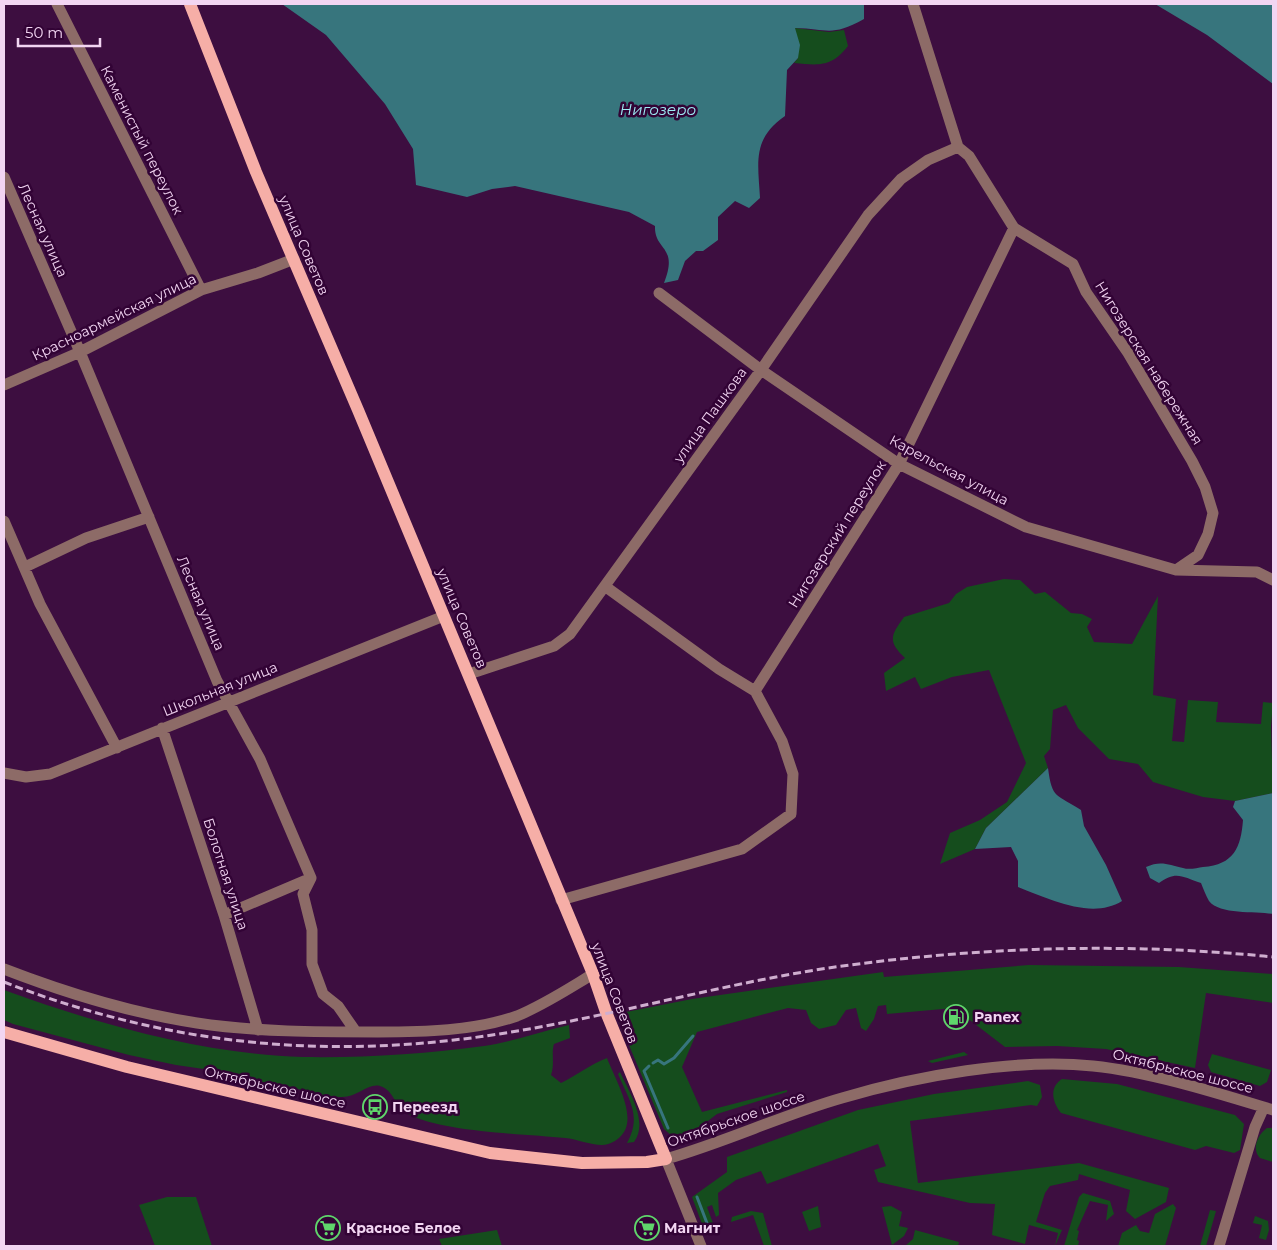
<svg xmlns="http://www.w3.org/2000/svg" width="1277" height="1250" font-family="Montserrat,sans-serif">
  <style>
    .green { fill: #154d1d }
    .water { fill: #37757d }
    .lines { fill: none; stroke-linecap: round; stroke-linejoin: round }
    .stream { stroke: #37757d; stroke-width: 3 }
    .minor { stroke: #8d6b67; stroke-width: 11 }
    .major { stroke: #f6aea7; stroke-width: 12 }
    .rail { stroke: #cfaecf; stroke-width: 3; stroke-dasharray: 8 4; stroke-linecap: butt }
    .labels { text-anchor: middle; stroke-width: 5; stroke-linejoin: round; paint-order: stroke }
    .street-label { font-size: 14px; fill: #f2d5f2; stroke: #320335 }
    .poi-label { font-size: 14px; font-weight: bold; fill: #f2d5f2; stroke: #320335; text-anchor: start }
    .water-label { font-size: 15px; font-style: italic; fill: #9debf4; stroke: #320335 }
  </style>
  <rect width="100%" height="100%" fill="#3d0e40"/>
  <path class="green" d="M795,28L829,32L844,30L848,46C831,68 818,65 794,63L798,58Z
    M1004,579L1020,580L1035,594L1045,592L1071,613L1082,614L1092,619L1087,627L1094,642L1132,644L1158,596L1153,695L1176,699L1172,741L1184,742L1188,700L1218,702L1216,722L1261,724L1263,702L1273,703L1271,726L1273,793L1235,801L1203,797L1153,782L1138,764L1109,759L1078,728L1066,705L1053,710L1050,749L1044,756L1048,768L986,828L975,849L940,864L950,833L980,820L1007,802L1026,763L989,670L952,677L921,689L915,677L886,691L884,673L905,658C887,641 891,635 904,617L949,603L956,594L967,587Z
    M1029,965L1179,967L1273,974V1003L1206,993L1195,1068L1106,1049L1057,1046L1005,1047L954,1008L887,1014L886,1005L878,1006L874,1019L866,1031L861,1028L856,1008L846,1010L836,1025L819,1029L811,1023L806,1010L788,1008L697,1032L682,1067L702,1112L787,1090V1092L717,1114L687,1137L680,1138L672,1136L664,1129L616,1014L692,999L883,972L884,977Z
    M4,990C97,1024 203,1054 303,1057C363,1058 425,1054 484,1046C513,1042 541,1031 569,1025L570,1038L554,1044C551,1053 555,1064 551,1075L561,1083C577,1075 589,1065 607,1058C614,1077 636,1113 624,1132C620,1139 610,1145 602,1145C590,1145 577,1139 565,1138C525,1134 441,1132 408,1114C394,1107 395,1091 380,1086C368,1083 358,1097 342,1097C314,1098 288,1082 260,1082L249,1079L245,1075L176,1065L129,1055L13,1024L4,1020Z
    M964,1052L968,1055L932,1063L928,1061Z
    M1212,1054L1271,1070L1267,1082L1260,1086L1211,1072L1208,1065Z
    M620,1072C629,1092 649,1122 634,1142L627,1143C642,1116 629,1100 618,1074Z
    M1062,1079L1117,1084L1235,1115L1244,1124L1240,1150L1234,1153L1206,1146L1195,1150L1061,1113C1052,1102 1049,1087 1062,1079Z
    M1028,1081L1040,1085L1042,1097L1037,1106L1031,1105L910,1121L918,1183L1079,1163L1169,1188L1166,1202L1135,1219L1126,1211L1130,1190L1079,1174L1078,1180L1050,1186L1045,1193L1036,1222L1062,1230L1055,1246L1058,1233L1029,1225L1025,1244L992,1235L995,1204L970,1203L878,1182L874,1170L886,1166L878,1144L767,1184L761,1171L736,1180L718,1193L719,1215L716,1217L712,1205L707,1207L716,1231L706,1235L692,1197L727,1172V1157L858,1110L934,1094Z
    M1267,1128H1273V1162L1260,1158C1251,1149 1258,1134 1267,1128Z
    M1083,1193L1110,1201L1114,1214L1106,1221L1108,1205L1090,1201L1077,1230L1079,1231L1077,1240L1079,1241L1078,1246H1064L1079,1197Z
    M167,1197H196L212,1246H155L139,1205Z
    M1173,1204L1176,1208L1165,1246H1118L1122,1233L1136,1225L1140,1231L1149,1233L1155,1214Z
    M818,1206L821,1227L809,1231L802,1212Z
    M891,1206L902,1212L899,1226L908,1228L904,1236L892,1245L882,1207Z
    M1210,1210L1216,1211L1206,1246H1200Z
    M751,1211L763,1213L772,1246H764L753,1215L731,1222L732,1217Z
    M1255,1216L1268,1221L1269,1230L1266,1240L1259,1238L1262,1225L1253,1223Z
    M497,1230L502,1246H442L439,1239Z
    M915,1230L959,1242L958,1246H905L913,1239Z"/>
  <path class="water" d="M282,4H864V19C831,37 829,29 795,28L800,45L798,58L787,70L785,116C752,139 758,162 760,198L749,208L735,201L718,217V240L703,251H696L685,261L678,280L664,283C679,245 654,251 655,226L629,212L515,186L492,189L467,197L416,185L413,149L385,104L326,35Z
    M1155,4H1273V84L1207,35Z
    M1048,768C1052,800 1057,794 1081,810L1084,826L1106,865L1122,901C1092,920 1049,899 1018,887V861L1011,847L975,849L986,828Z
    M1273,793V914C1256,911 1220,915 1209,901C1206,896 1203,888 1201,883C1183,877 1176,870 1159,883L1150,878L1146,867C1161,860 1169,865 1183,868C1189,870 1197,868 1203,867C1234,865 1241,847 1243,820L1233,807L1235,801Z"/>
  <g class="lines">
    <path class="stream" d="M653,1063L658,1060L664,1064L674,1058L693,1036
      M649,1066L644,1071L668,1128
      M697,1197L710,1231"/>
    <path class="minor" d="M57,4L201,290
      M913,4L958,147L969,156L1014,228L1073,264L1086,292L1128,353L1192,461L1205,487L1213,513L1208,534L1198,555L1176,570
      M4,177L80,352L217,681L260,759L311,878L303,894L312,930V964L323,994L338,1006L356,1032
      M659,293L761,370L899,464L1026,527L1176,570L1257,572L1273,580
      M4,385L80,352L201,290L258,273L294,259
      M4,521L40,604L117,748
      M25,567L86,538L149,517
      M469,674L554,646L570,634L761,370L868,215L901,179L928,160L958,147
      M755,691L899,464L1014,228
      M162,728L224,915L258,1030
      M4,773L26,777L50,774L444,616
      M561,900L742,849L791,814L793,774L782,741L755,691L719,669L606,587
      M224,915L311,878
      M4,969C66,993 131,1013 197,1023C256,1032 318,1032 378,1032C422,1032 475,1031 517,1016C544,1005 568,989 593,974
      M701,1246L666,1159C726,1142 782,1115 842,1098C916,1076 1016,1058 1093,1066C1151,1072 1217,1093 1273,1110
      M1219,1246L1255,1127L1264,1107"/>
    <path class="major" d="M4,1032L127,1067L490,1153L582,1163L647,1162L666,1159L606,1012L593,974L358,410L256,172L190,4"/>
    <path class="rail" d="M4,982C151,1039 297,1058 454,1040C580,1026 703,987 828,968C975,947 1125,942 1273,957"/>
  </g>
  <defs>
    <symbol id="fuel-ring" viewBox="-11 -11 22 22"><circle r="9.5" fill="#320335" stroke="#5fd56b" stroke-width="1.5"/><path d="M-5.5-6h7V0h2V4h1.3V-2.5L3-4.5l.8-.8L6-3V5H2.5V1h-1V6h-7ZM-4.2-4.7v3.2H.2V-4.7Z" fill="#5fd56b"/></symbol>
    <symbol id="bus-ring" viewBox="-11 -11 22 22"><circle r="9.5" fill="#320335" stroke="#5fd56b" stroke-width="1.5"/><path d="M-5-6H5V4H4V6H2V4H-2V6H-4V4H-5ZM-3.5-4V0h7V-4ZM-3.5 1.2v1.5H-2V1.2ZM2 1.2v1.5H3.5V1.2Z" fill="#5fd56b"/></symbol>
    <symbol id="supermarket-ring" viewBox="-11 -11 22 22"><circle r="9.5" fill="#320335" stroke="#5fd56b" stroke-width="1.5"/><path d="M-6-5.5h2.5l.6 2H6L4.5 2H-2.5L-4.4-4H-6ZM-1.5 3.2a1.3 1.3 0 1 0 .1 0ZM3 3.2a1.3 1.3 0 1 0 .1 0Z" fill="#5fd56b"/></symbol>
  </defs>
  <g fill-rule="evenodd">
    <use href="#fuel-ring" x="942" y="1003" width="28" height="28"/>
    <use href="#bus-ring" x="361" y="1093" width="28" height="28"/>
    <use href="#supermarket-ring" x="314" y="1214" width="28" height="28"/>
    <use href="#supermarket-ring" x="633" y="1214" width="28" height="28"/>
  </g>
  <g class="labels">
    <g class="street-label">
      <text transform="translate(142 140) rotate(63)" y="5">Каменистый переулок</text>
      <text transform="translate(43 230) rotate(66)" y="5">Лесная улица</text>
      <text transform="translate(304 245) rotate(67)" y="5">улица Советов</text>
      <text transform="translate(114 317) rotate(-26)" y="5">Красноармейская улица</text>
      <text transform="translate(1149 363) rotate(58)" y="5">Нигозерская набережная</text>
      <text transform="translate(710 415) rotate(-54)" y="5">улица Пашкова</text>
      <text transform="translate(949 470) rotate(28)" y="5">Карельская улица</text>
      <text transform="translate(837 534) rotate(-58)" y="5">Нигозерский переулок</text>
      <text transform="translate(201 603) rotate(67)" y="5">Лесная улица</text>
      <text transform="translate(462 618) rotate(67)" y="5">улица Советов</text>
      <text transform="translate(220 689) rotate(-22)" y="5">Школьная улица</text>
      <text transform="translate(226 874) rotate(72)" y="5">Болотная улица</text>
      <text transform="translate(615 993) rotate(69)" y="5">улица Советов</text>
      <text transform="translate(1183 1071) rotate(14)" y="5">Октябрьское шоссе</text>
      <text transform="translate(275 1087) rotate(13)" y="5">Октябрьское шоссе</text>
      <text transform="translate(736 1119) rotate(-19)" y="5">Октябрьское шоссе</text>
    </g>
    <g class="poi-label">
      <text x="974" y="1022">Panex</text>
      <text x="392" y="1112">Переезд</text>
      <text x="346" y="1233">Красное Белое</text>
      <text x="664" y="1233">Магнит</text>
    </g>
    <g class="water-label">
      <text x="658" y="115">Нигозеро</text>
    </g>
  </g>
  <rect width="1277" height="1250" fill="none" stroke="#f2d5f2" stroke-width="10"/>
  <path d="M18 38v8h82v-8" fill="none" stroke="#f2d5f2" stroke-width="2.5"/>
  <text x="25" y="38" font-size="15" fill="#f2d5f2" stroke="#320335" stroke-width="4" paint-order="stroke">50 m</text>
</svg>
